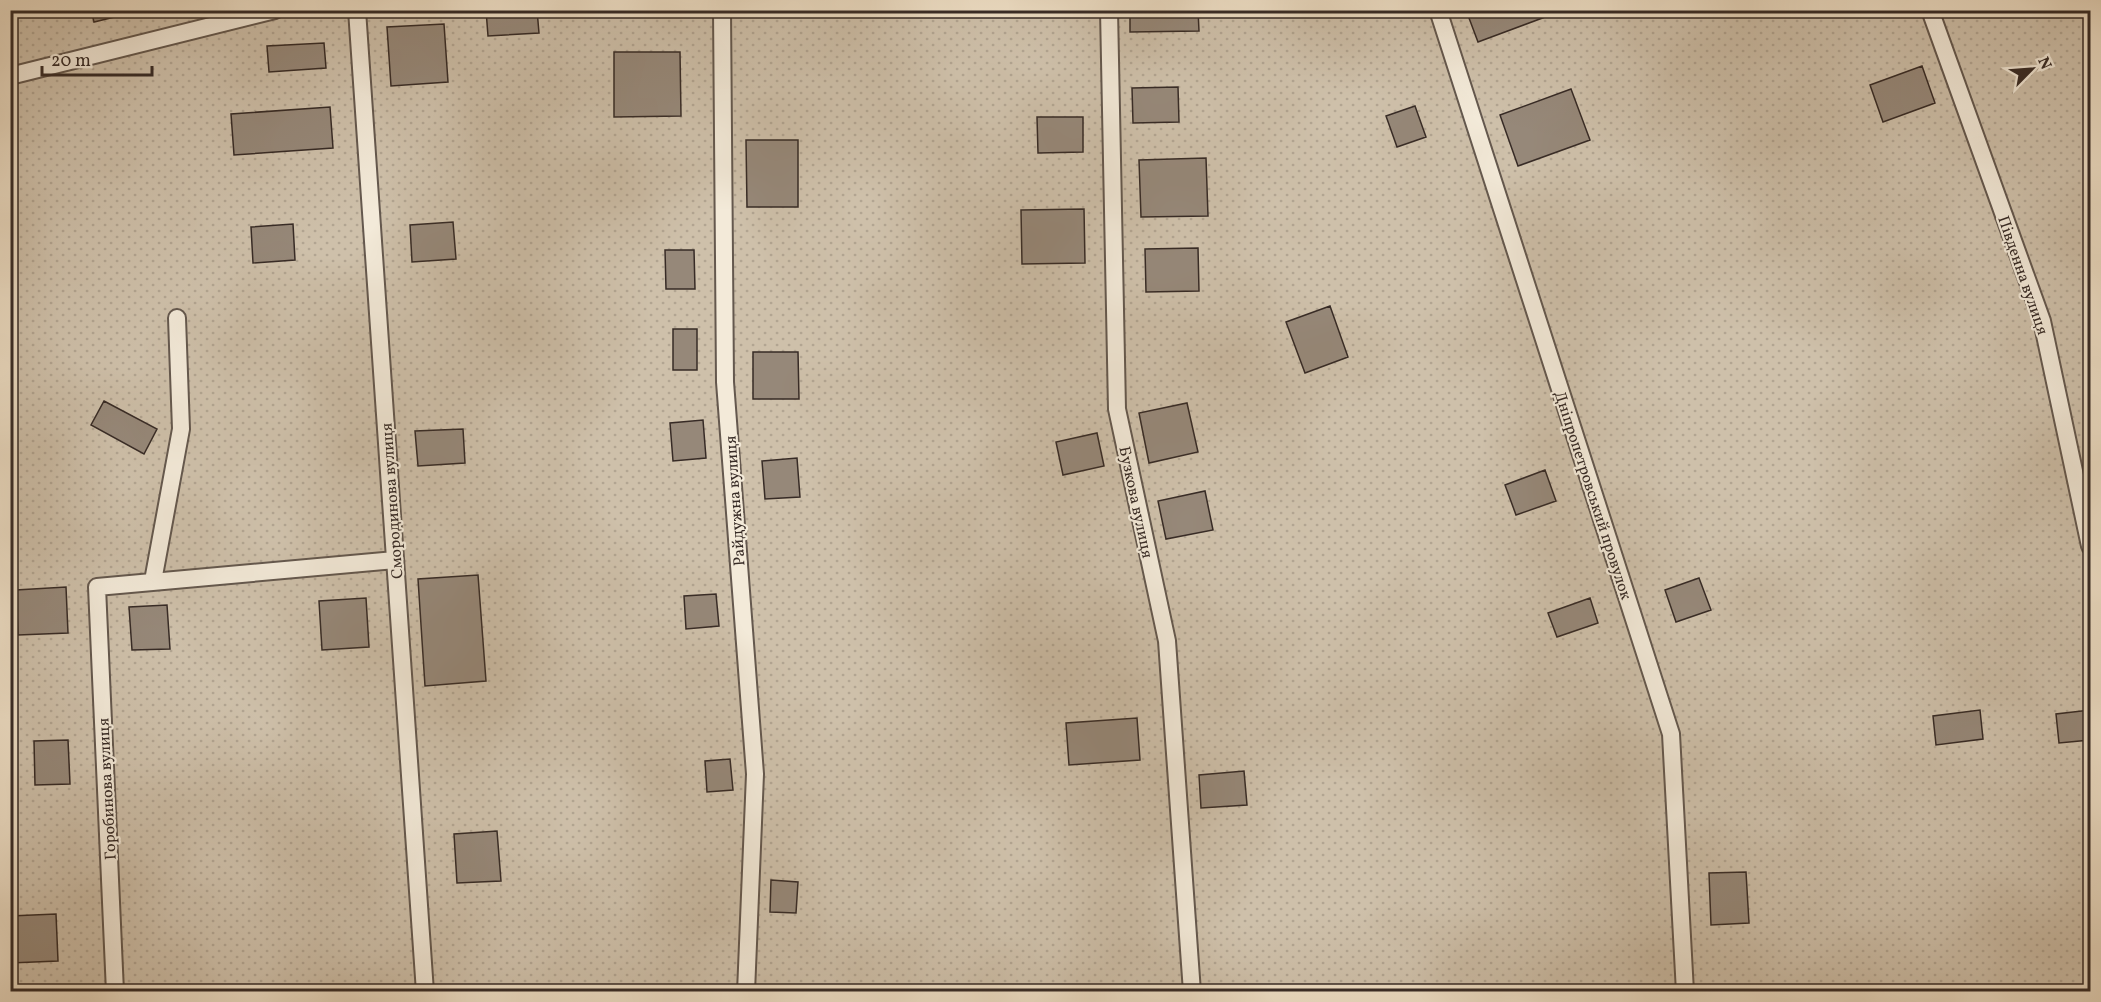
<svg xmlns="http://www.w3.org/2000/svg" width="2101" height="1002" font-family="Vollkorn,serif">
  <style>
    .park { fill: url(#park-dots); stroke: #827668; stroke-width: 1.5 }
    .building { fill: #968879; stroke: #372b26; stroke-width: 1.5 }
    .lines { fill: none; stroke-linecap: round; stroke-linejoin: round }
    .lane-casing { stroke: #64584e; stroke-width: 20 }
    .lane { stroke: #f3ead9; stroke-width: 16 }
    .labels { text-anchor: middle; stroke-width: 4.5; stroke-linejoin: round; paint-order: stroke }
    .street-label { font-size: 16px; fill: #372b26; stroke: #f3ead9 }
  </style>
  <defs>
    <pattern id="park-dots" width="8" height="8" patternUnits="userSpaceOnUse" patternTransform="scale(1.5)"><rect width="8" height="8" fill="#cec0aa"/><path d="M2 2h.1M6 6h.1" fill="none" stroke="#b2a592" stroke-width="1.8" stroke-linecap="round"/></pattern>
  </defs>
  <rect width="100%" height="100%" fill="#eddec5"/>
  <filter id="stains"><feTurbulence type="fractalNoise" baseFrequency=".00333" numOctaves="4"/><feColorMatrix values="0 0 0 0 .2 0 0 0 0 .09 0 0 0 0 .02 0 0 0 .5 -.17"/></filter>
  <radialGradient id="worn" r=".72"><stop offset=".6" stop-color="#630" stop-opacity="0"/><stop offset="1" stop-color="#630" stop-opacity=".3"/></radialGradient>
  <path class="park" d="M11,10L2090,11V991H11Z"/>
  <path class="building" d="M91,10H122L123,15L94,22Z
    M486,10H537L539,33L488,36Z
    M1130,10H1198L1199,31L1130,32Z
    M1466,10H1564L1478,42Z
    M444,24L448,82L391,86L387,27Z
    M324,43L326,68L269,72L267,46Z
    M614,52H680L681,116L614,117Z
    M1922,66L1935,103L1883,122L1870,85Z
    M1178,87L1179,122L1133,123L1132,88Z
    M1571,89L1590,140L1518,166L1500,115Z
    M1415,106L1426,137L1397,147L1386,116Z
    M330,107L333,148L234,155L231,114Z
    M1037,117H1083V152L1038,153Z
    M746,140H798V207H747Z
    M1206,158L1208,216L1141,217L1139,160Z
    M1084,209L1085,263L1022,264L1021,210Z
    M453,222L456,259L412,262L410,225Z
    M293,224L295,260L253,263L251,227Z
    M1198,248L1199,291L1146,292L1145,249Z
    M665,250H694L695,289H666Z
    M1330,306L1348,357L1305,373L1286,322Z
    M673,329H697V370H673Z
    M753,352H798L799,399H753Z
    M104,401L157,429L144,454L91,425Z
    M1187,403L1198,452L1149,463L1139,413Z
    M703,420L706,458L673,461L670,423Z
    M463,429L465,463L418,466L415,431Z
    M1097,433L1104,466L1063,475L1056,442Z
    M797,458L800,497L765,499L762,461Z
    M1545,470L1556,501L1516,515L1505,485Z
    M1205,491L1213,530L1166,539L1158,501Z
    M478,575L486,681L425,686L418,579Z
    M1699,578L1711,610L1676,622L1665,590Z
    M66,587L68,633L18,635L16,590Z
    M716,594L719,626L686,629L684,596Z
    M366,598L369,647L322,650L319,601Z
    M1590,598L1598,623L1557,637L1548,613Z
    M167,605L170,649L132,650L129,607Z
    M1980,710L1983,739L1936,745L1933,716Z
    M2090,710V740L2059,743L2056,714Z
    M1137,718L1140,760L1069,765L1066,723Z
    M68,740L70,784L35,785L34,741Z
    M730,759L733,790L707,792L705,761Z
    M1244,771L1247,805L1201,808L1199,775Z
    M497,831L501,881L457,883L454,834Z
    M1746,872L1749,923L1711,925L1709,873Z
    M771,880L798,882L796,913L770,912Z
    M56,914L58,961L10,963V916Z"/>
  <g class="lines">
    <defs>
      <path id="lane" d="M357,10L425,992
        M722,10L725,382L755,774L746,992
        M1109,10L1117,409L1167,641L1192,992
        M1438,10L1671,734L1685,992
        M1930,10L2042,321L2090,546
        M10,76L275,10
        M153,581L181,429L177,318
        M115,992L97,587L395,560"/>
    </defs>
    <use href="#lane" class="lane-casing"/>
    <use href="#lane" class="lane"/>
  </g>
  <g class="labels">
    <g class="street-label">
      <text transform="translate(2024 275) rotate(71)" y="6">Південна вулиця</text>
      <text transform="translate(1594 495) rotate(72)" y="6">Дніпропетровський провулок</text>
      <text transform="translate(391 501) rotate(-94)" y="6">Смородинова вулиця</text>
      <text transform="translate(734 501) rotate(-94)" y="6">Райдужна вулиця</text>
      <text transform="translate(1137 502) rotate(78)" y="6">Бузкова вулиця</text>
      <text transform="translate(106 789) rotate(-93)" y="6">Горобинова вулиця</text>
    </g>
  </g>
  <rect width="2101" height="1002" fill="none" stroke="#eddec5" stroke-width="36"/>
  <rect x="12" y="12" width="2077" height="978" fill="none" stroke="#372b26" stroke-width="3"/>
  <rect x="18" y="18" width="2065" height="966" fill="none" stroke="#372b26" stroke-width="1.5"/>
  <g transform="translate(2032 69) rotate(65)" stroke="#f3ead9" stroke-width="4.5" paint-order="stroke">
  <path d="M0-4.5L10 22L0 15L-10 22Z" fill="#372b26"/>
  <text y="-9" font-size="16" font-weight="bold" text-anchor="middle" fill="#372b26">N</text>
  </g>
  <path d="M42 66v9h110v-9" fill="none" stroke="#372b26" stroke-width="3"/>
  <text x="51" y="66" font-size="18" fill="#372b26" stroke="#f3ead9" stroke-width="4.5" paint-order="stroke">20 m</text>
  <rect width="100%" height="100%" filter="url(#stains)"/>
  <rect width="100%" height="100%" fill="url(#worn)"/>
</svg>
